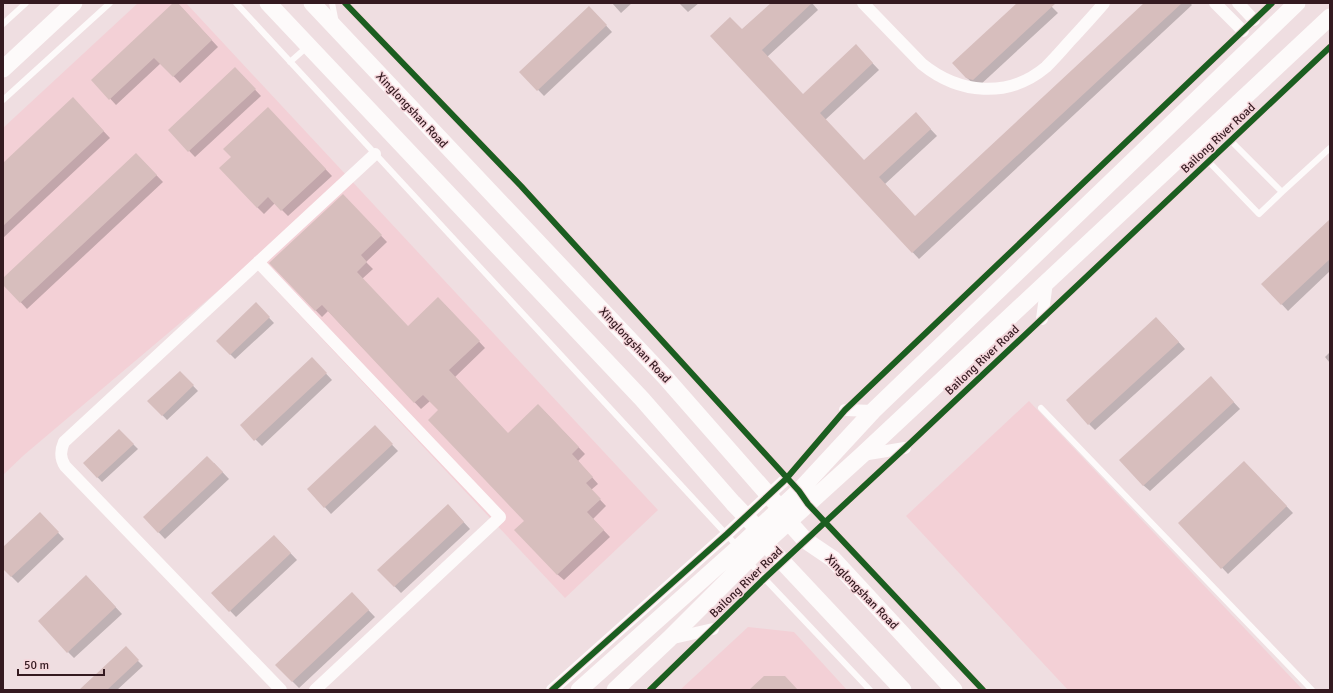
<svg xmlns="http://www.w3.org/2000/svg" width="1333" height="693" font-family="Signika,sans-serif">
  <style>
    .built { fill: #f3d0d6 }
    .shadow { fill: #0003 }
    .building { fill: #d7bebd }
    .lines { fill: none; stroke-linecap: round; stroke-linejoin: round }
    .lane { stroke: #fdfafa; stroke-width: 6 }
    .street { stroke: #fdfafa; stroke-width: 12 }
    .secondary { stroke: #fdfafa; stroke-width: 17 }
    .cycleway-casing { stroke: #f6d7dc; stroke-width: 8 }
    .cycleway { stroke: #1b5e20; stroke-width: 6 }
    .labels { text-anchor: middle; stroke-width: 3; stroke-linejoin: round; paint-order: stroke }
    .street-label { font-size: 12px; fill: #341a20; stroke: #f6d7dc }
  </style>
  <rect width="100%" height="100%" fill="#efdee1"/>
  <path class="built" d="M138,3H186L658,510L565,598L251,263L24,455L3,475V128Z
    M1029,401L1303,690H1068L906,516Z
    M748,627L794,632L847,690H680Z"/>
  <path class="shadow" d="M174,3H177L182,8L218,47L180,83L161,63L116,105L93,80Z
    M612,3H632L621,13Z
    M679,3H699L688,12Z
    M772,3H812L818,10L767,57L803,95L862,52L879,70L825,120L864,162L922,120L937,136L885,184L915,217L1146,3H1190L1192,5L919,259L711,36L742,30Z
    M1019,3H1048L1058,13L979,86L974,84L967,78Z
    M589,7L612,32L544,96L521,72Z
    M235,68L261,96L195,157L169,130Z
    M79,105L110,138L3,238V164Z
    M274,115L332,176L288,216L275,203L264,214L257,207Z
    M136,154L163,182L27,309L3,283V279Z
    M349,202L387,242L366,262L373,269L362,279L408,327L445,305L485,348L455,377L508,434L545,412L585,454L578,461L598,484L591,490L606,506L593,519L610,537L564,580L557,574L525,521L439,410L430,401L421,409L328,311L322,317L270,263Z
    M1330,220V271L1288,311L1263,284Z
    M256,304L274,323L235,359L217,341Z
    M1163,325L1185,349L1095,430L1089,424Z
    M1330,352V363L1325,357Z
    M318,365L332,380L262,446L241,425Z
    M180,372L198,391L167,420L149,401Z
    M1217,384L1240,409L1150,491L1143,485Z
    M375,427L398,451L331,514L309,489Z
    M119,430L138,449L102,482L84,463Z
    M1244,462L1293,513L1228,574L1180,523Z
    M214,463L229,479L165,539L144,517Z
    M448,505L470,529L401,593L379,570Z
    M46,520L64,539L18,583L3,568V548Z
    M280,542L297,560L236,617L213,593Z
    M93,583L122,614L74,658L68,652Z
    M352,593L375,617L299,688L276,665Z
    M125,648L143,666L117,690H80Z"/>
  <path class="building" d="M173,3H178L212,40L173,77L154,58L109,100L91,80Z
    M771,3H812L762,50L803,94L856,44L873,63L820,113L864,160L916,112L931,129L879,177L915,216L1144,3H1182L912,253L710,36L730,17L742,29Z
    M1017,3H1056L973,80L966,78L952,63Z
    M589,6L607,25L537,91L519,72Z
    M235,67L256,89L188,152L168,130Z
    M73,97L104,131L3,226V163Z
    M268,107L326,169L281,211L268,197L257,208L219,168L231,157L223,149Z
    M136,153L157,175L20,303L3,285V278Z
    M343,194L382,235L361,255L367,262L357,272L408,326L438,297L480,341L449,370L508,433L538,404L579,447L572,454L593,477L586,483L601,499L587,512L604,530L557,575L514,530L524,521L428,420L438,410L423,395L414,403L322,305L315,311L269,263Z
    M1330,219V259L1281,305L1261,284Z
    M256,302L270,317L230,355L216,341Z
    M1156,317L1179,342L1088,425L1066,400Z
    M312,357L327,373L254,441L240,425Z
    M180,371L194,385L162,416L147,401Z
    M1211,376L1234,402L1143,486L1119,460Z
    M375,425L393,444L324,508L307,489Z
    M119,429L134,444L97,478L83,463Z
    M207,456L223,472L158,533L143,517Z
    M1244,461L1287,506L1221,569L1178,523Z
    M448,504L464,522L394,587L377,570Z
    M40,512L59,532L11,577L3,569V547Z
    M274,535L291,553L229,612L211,593Z
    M86,575L116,607L67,653L38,621Z
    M352,592L369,610L292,682L275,665Z
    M126,646L139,660L107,690H79Z
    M764,676H785L798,690H749Z"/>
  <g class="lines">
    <path class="lane" d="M236,3L738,547
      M332,3L336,23
      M345,3L521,186L798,491
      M3,24L26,3
      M290,62L307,47
      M3,100L110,3
      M1209,162L1259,214L1282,192L1231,141
      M1282,192L1330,148
      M1041,408L1312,690
      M786,479L845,410L1272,3
      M809,505L983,690
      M748,561L870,690
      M650,690L765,578L905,448L1330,47"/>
    <path class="street" d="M863,3L922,64C959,94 1008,99 1046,67C1054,59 1062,50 1069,42C1081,29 1093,16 1104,3
      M1215,3L1243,31
      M1238,3L1254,20
      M258,262L500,517L315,690
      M1042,319L1047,282
      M845,410L873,411
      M862,455L905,448
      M669,639L713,629
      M281,690L65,466C60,458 60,451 64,442L375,154
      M552,690L727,534L786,479"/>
    <path class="secondary" d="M268,3L642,399L733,503L758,529L765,543L903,690
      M312,3L665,377L780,508L788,521L805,540L833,559L954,690
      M3,69L74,3
      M579,690L739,547L799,491L873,411L1297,3
      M615,690L669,639L765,543L862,455L1330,17"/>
    <defs>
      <path id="cycleway" d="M345,3L521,186L799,491L808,504L983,690
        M552,690L727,534L786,479L845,410L1272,3
        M650,690L765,578L905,448L1330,47"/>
    </defs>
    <use href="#cycleway" class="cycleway-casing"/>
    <use href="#cycleway" class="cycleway"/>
  </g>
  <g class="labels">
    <g class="street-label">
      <text transform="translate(412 110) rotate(47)" y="4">Xinglongshan Road</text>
      <text transform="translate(1218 138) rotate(-43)" y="4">Bailong River Road</text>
      <text transform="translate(635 345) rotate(47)" y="4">Xinglongshan Road</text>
      <text transform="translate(982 360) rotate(-43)" y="4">Bailong River Road</text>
      <text transform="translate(746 582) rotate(-44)" y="4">Bailong River Road</text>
      <text transform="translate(862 592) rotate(46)" y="4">Xinglongshan Road</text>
    </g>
  </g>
  <rect width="1333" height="693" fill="none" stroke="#341a20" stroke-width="8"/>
  <path d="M18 669v6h86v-6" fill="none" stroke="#341a20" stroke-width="2"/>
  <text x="24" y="669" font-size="12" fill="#341a20" stroke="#f6d7dc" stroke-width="3" paint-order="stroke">50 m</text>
</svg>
